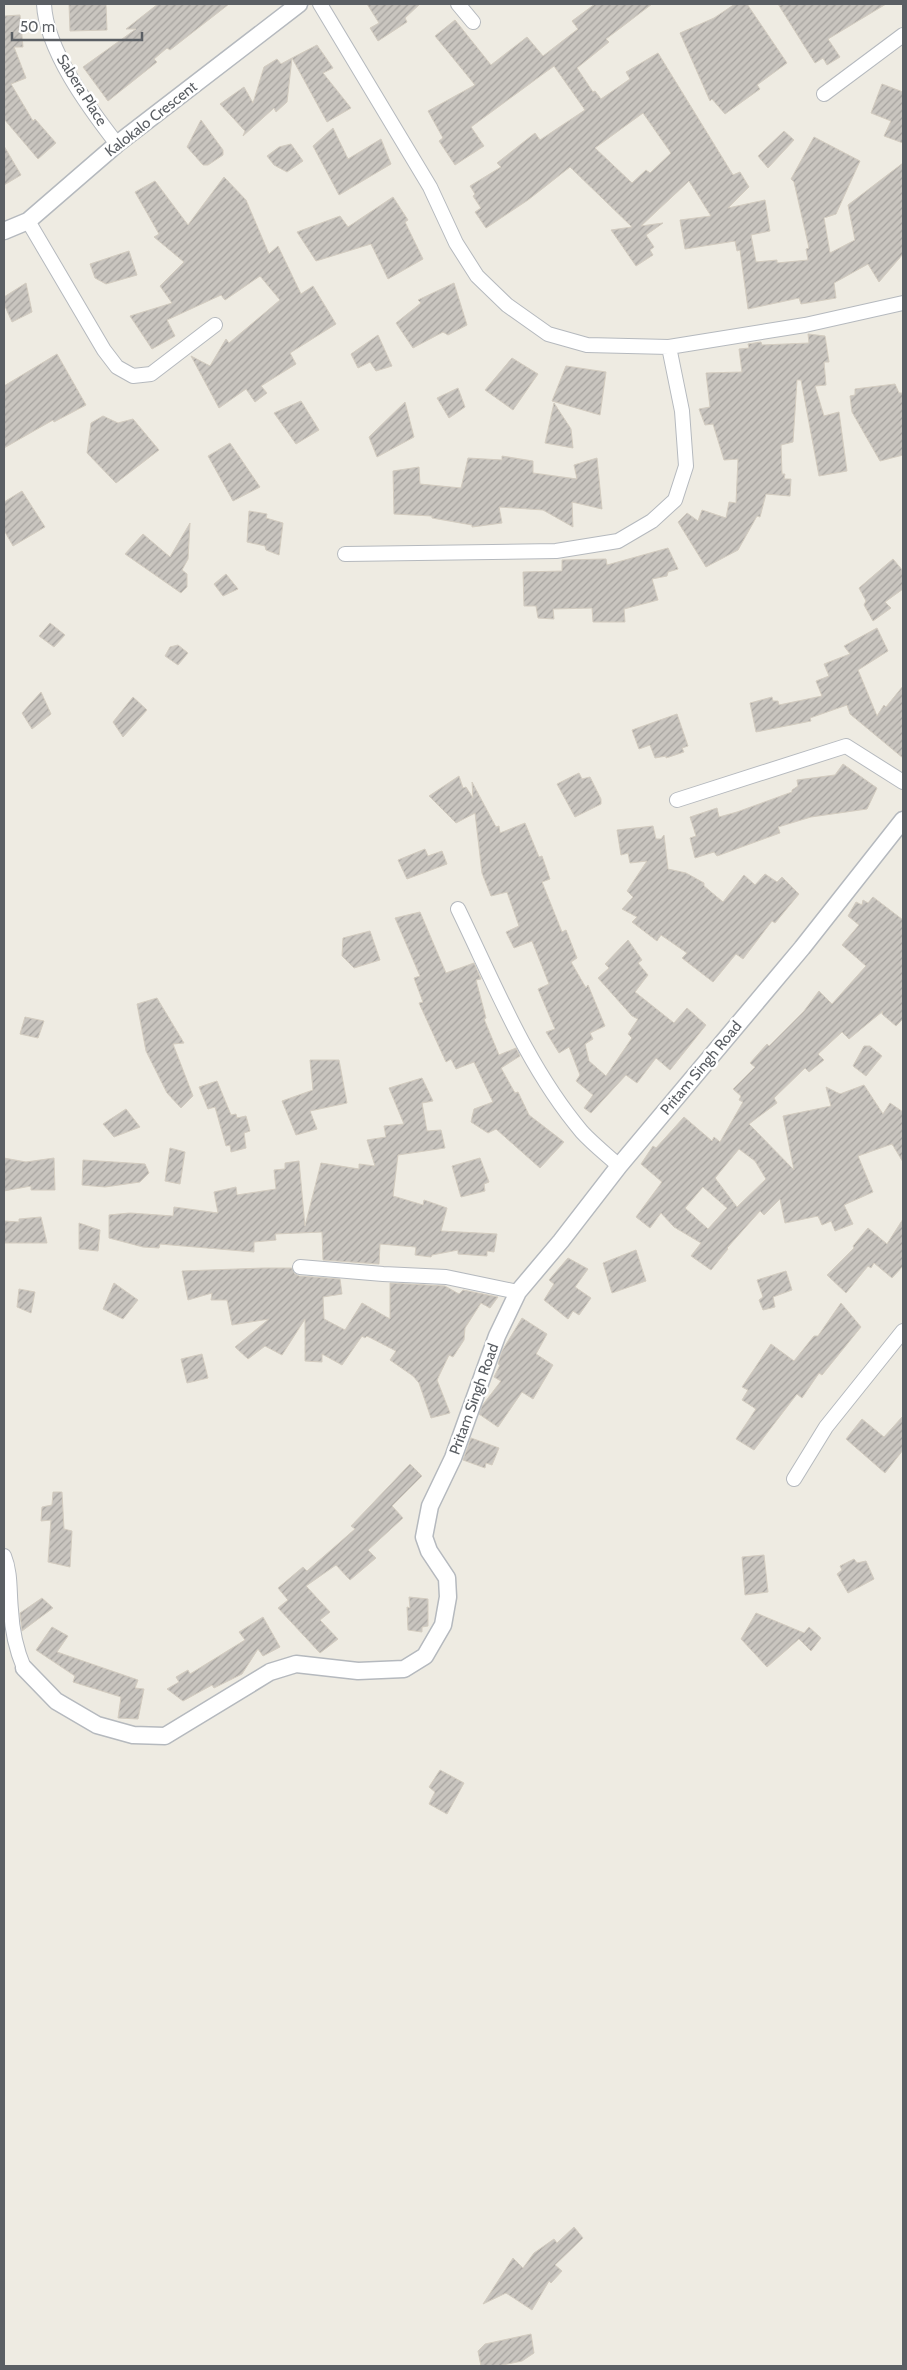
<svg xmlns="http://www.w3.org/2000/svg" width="907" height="2370" font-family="Cabin,sans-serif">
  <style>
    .building { fill: url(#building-hatch); stroke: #d3ccc0; fill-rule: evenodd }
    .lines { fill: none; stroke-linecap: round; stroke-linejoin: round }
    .minor-casing { stroke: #b5b9be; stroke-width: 16 }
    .tertiary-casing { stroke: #b5b9be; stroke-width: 19 }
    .minor { stroke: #fff; stroke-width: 14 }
    .tertiary { stroke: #fff; stroke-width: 16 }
    .labels { text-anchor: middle; stroke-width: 5; stroke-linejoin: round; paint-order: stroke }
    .street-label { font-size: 15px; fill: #5b5f64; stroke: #fff }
  </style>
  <defs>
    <pattern id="building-hatch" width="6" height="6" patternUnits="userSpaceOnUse" patternTransform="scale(1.25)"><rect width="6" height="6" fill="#c9c5bf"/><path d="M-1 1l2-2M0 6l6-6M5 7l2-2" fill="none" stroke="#a6a39f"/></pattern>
  </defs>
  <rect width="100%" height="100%" fill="#eeebe2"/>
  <path class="building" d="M69,4H106L107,30L70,31Z
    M158,4H229L170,50L167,48L154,59L157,62L108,101L83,67L136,29H126Z
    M367,4H420L405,18L407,22L378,41L370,28L379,23Z
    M595,4H652L606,39L609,42L577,68L593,92L595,91L601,99L630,79L626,72L658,53L733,175L740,172L749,187L728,208L765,200L770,231L751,235L756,262L777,260V263L808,260L806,249L809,248L794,182L791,179L814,137L860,161L836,214L824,218L830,253L855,240L848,205L903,163V254L879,282L868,264L834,283L836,298L801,304L799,298L748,309L740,250L737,251L735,241L685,249L680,220L711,216L689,181L641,226L663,223L646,235L654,247L650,250L653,255L636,266L611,230L632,227L570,167L528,200L486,228L475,212L481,208L473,196L475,194L470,186L501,167L497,163L535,133L540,140L585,110L554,66L471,127L484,146L455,165L439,141L443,138L428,111L475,85L435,36L455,20L491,65L527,37L543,56L578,29L572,21ZM643,113L671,153L650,173L646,170L632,183L595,148Z
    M735,4H747L787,63L757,85L760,89L725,114L712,99L710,101L680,33L714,18Z
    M778,4H886L828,39L840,57L827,65L823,58L815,63Z
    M20,15L23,47H14L26,78L11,84L33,121L35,119L56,143L38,159L4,119V16Z
    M317,45L333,68L323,73L351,108L327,122L292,58Z
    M292,58L287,102L276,112L274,108L243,136L245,131L220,104L244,87L253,103L264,67L277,59L281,64Z
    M882,84L903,92V143L884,136L891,121L871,113Z
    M201,120L223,150V155L208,165H203L187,147Z
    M333,128L348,159L381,139L391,164L339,195L313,146Z
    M784,131L794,140L768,168L758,156Z
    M291,144L303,161L287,172L274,165L267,156L279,147Z
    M4,146L21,175L4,185Z
    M224,177L246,200L269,254L278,246L301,294L313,286L336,324L290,353L296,364L261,386L267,393L255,402L246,389L219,408L191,356L210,366L226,339L229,343L280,300L260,276L225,300L221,295L167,320L175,336L152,349L130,316L172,303L160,286L184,262L154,237L159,234L135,192L155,181L188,225Z
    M393,197L408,220L405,222L423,259L388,279L371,244L316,261L297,232L340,216L348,227Z
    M129,251L137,275L106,284L95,278L90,264Z
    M26,283L32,312L12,322L4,304V297Z
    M454,283L467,325L448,335L443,332L413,348L396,323L421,303L418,300Z
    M808,334L825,336L829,362H824L826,385L815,386L824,416L839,412L847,471L819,476L801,380H797L793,442L781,445L782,474H785L784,479H791L790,496L766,494L760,517L757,516L738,550L706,567L678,522L687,513L698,521L702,510L726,518L729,502L736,503L738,459L724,460L713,424L705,425L699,409L710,407L706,373L742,372L739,349L749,348L748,344L761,342L762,345L809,343Z
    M378,335L392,366L376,371L370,362L358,368L351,354Z
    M57,354L86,405L54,422L53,420L4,448V386Z
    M512,358L538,374L513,410L485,390Z
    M566,366L606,372L600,415L552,401Z
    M895,384L899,393H903V455L880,461L852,412L850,396L855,395V389Z
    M458,388L465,407L449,418L437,398Z
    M301,401L319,430L296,444L274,413Z
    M405,402L414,437L377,457L369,437Z
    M554,403L571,429L573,448L545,443Z
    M103,416L118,423L133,419L159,450L116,483L87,453L91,423Z
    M230,443L260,487L233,501L208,456Z
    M502,456L533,461V473L577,479L574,465L597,458L602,509L572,502L573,527L543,510L499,507L502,523L472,527V525L432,518V516L394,514L393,471L419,467L420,484L461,488L468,458L502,460Z
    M22,491L45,527L13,546L4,530V502Z
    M249,511L267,514L266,518L283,523L279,555L266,550L265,546L247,542Z
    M190,523L188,559L182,570L187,574V587L181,593L125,554L143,534L170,557Z
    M668,548L678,569L668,572L667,576L652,579L658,600L624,609L625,622H593L592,608L553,609L554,619L538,618L536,606H524L523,572L562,571V560L606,559L607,565Z
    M893,559L903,571V589L885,602L891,608L873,621L864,605L866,601L859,588Z
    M226,574L238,589L223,596L214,584Z
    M50,623L65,635L54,647L39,636Z
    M877,628L888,651L858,670L877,716L884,705L886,707L903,686V758L850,714L847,705L810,718L811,721L756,732L750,703L772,697L773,701H778L779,705L822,696L816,681L829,676L824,664L850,654L844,646Z
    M178,645L188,653L178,665L165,656L170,647Z
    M41,692L51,714L32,729L22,713Z
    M133,697L147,710L123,737L113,722Z
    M677,714L688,746L682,748L684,752L666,758V756L655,758L650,745L639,749L632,730Z
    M843,764L877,788L867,809L811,817L778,827L780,833L717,856L714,852L695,858L690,838L696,836L690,817L717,808L719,817L737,812L792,792V790L798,786L797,780L835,775Z
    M579,773L582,779L590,777L601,799V804L575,817L557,784Z
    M459,776L463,788L466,787L473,798L472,782L496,827L499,826L500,833L525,823L539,857L542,856L550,879L542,882L562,932L566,930L577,958L571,962L586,988L588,985L605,1026L590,1033L593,1039L585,1044L589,1061L606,1076L632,1038L628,1034L638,1019L632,1016L598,978L609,968L605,964L628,940L642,960L638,963L648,975L635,992L674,1023L687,1008L706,1025L670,1070L656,1058L637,1083L626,1075L591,1113L584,1108L593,1095L576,1081L580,1075L569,1047L559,1053L546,1032L555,1029L538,989L549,984L532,941L514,948L506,932L519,926L507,892L491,896L482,873L475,813L456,823L429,796Z
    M653,826L656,839H661L664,835L668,869L686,873L704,883V886L723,902L744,875L755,885L765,874L777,882L782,877L799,894L775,923L772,921L743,959L736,954L713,982L682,958L687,953L661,935L657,941L632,922L637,917L622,909L633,897L627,891L647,861L630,863L628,853L621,855L617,830Z
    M425,849L428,856L442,851L447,864L407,879L398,860Z
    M873,897L903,920V1019L896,1026L882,1014L883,1011L849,1039L842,1032L818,1054L824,1060L809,1072L805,1068L774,1098L777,1103L749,1124L794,1170L783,1116L831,1106L826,1087L840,1094L864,1085L883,1114L890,1103L903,1112V1162L892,1144L858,1156L873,1192L844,1205L853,1224L835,1231L831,1221L822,1225L818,1216L785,1223L780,1199L764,1215L760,1211L727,1248L728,1249L711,1270L691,1256L701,1243L674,1227L661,1213L650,1228L636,1217L662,1182L641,1164L653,1146L656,1148L684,1117L712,1141L714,1137L720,1142L743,1102L739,1100L741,1096L733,1089L755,1067L750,1063L767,1044L769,1046L804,1011L819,991L832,1004L866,966L842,945L859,925L848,916L856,902L862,905L863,900L868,903ZM739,1149L755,1161L766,1179L737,1207L715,1178ZM703,1187L727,1208L708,1229L685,1208Z
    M420,912L446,973L474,963L481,979L476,980L486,1018L484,1019L499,1055L516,1048L520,1056L501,1068L515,1093L518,1092L529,1115L564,1142L540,1168L496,1129L488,1133L471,1122L474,1109L493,1102L474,1062L456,1069L451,1059L446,1062L419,1003L423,1002L414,978L420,976L395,918Z
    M370,931L380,960L354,968L342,956L343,938Z
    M157,998L184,1043L173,1044L193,1096L181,1108L167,1093L146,1051L137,1004Z
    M25,1017L44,1021L38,1038L20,1034Z
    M864,1046H870L882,1056L866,1076L853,1066Z
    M310,1060H339L347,1103L310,1111L317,1129L296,1135L282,1101L313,1090Z
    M422,1078L433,1101L422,1103L427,1131L441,1130L445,1148L398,1155L393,1196L423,1205L424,1200L447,1208L441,1231L497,1234L494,1252L487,1251V1256L458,1254V1250L432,1255L431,1257L415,1255L416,1247L380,1244L379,1264L323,1260L322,1232L275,1234L276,1240L254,1242V1252L160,1244L159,1248L143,1247L109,1238V1215L130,1213L173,1216L174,1207L218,1213L214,1192L236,1187L237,1195L276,1189L274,1170L285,1169V1163L299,1161L305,1226L321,1163L359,1169V1164L375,1166L367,1140L386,1137L384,1126L404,1124L389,1088Z
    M217,1081L231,1115L236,1114L237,1118L246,1116L250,1131L244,1133L246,1148L231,1152L230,1145L226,1146L215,1107L208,1109L199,1087Z
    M126,1109L140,1127L114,1137L103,1124Z
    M170,1148L185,1152L180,1184L165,1181Z
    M4,1158L26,1162L54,1158L55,1190H31V1186L4,1191Z
    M480,1158L489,1182L484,1184L485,1191L461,1197L452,1166Z
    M83,1160L145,1164L149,1173L140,1182L105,1187L82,1185Z
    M41,1217L47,1243H4V1221L19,1222V1219Z
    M903,1219V1266L892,1278L874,1263L871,1268L868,1266L846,1293L827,1275L854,1248L853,1246L868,1228L887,1244Z
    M79,1223L100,1230L98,1251L79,1249Z
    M636,1250L646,1281L612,1293L603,1263Z
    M568,1258L588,1269L575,1287L591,1298L579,1315L573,1311L568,1319L544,1300L554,1284L549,1280Z
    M264,1268H292L295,1274L299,1276L340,1279L342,1294L323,1297L324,1319L345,1330L362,1303L390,1319V1283L445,1286L459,1294L463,1290L498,1297L490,1308L481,1303L465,1328L464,1340L453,1357L449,1355L437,1380L450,1413L431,1418L419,1383L413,1376L390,1360L396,1351L367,1336L365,1338L362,1336L342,1365L322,1354V1362L305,1361V1319L282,1355L265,1346L248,1359L235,1347L269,1319L232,1325L227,1300H211L212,1293L188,1300L182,1271Z
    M786,1271L792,1290L773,1297L775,1307L763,1310L759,1300L763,1297L757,1280Z
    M114,1283L138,1300L123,1319L103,1309Z
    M19,1289L35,1292L31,1313L17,1307Z
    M841,1303L861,1327L822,1375L819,1373L802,1398L797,1394L754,1450L736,1439L756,1409L742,1400L748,1390L742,1387L771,1344L794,1361L814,1336H818Z
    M522,1318L547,1334L536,1354L553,1365L533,1399L522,1392L498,1427L479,1414L482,1406L501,1381L494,1377L500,1365L498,1364L502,1351Z
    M202,1354L208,1378L187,1383L181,1359Z
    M903,1416V1450L885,1473L846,1439L862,1419L884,1437Z
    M471,1438L499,1448L492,1465L486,1463L485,1468L463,1460Z
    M410,1464L422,1476L392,1506L403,1518L368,1550L376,1558L350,1580L336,1565L306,1586L330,1612L320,1620L338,1639L320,1653L278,1608L288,1600L278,1588L303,1567L307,1571L355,1529L351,1526Z
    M53,1492H62L64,1529L72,1531L70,1567L48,1562L51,1520L41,1521L42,1507L52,1505Z
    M764,1555L768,1592L745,1595L742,1557Z
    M854,1559L857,1563L866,1561L874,1579L848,1593L837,1574L842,1570L840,1566Z
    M409,1597L428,1599V1626L422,1627V1632L408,1630L407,1607L410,1608Z
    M42,1598L53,1608L22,1631L20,1613Z
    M756,1613L804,1633L809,1627L821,1638L811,1651L799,1639L767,1667L741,1639Z
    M263,1617L280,1647L263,1656L258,1649L242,1674L214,1688L212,1685L183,1701L167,1689L179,1682L176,1677L188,1670L190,1674L245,1640L239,1632Z
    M52,1627L68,1636L57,1652L138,1680L135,1688L144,1689L138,1719L118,1718L121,1697L73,1682L75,1676L36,1650Z
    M440,1770L464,1783L447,1814L429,1804L435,1792L429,1787Z
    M574,2227L583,2238L555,2265L562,2271L551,2283L549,2281L532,2310L506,2293L483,2304L513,2258L523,2268L534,2253L554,2239L557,2243Z
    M531,2334L534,2353L522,2361L498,2366H481L478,2351L485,2344Z"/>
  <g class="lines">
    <defs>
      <path id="minor" d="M44,4C46,50 89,108 117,144
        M320,4L430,187L456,243L477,276L507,305L548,334L587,345L669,347L805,325L903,303
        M458,4L473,22
        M824,94L903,35
        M28,221L104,350L117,367L133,376L151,374L215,325
        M345,554L556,551L618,541L652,521L675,500L686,466L682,411L669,347
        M677,800L846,746L903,782
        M458,909C495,985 527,1067 582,1132C593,1144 607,1155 619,1166
        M300,1267L383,1274L446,1277L518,1292
        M794,1479L826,1427L903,1331
        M4,1556C11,1573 9,1592 11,1610C12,1631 16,1649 24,1668"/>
      <path id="tertiary" d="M4,231L28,221L117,144L299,4
        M24,1668L56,1701L97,1725L133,1735L165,1736L270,1672L296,1664L358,1671L404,1669L425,1656L443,1625L448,1597L447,1578L429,1551L424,1537L430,1506L453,1458L497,1336L518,1292L561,1241L619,1166L802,948L903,820"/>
    </defs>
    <use href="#minor" class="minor-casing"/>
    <use href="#tertiary" class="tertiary-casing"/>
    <use href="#minor" class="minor"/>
    <use href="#tertiary" class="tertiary"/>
  </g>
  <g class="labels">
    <g class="street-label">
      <text transform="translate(82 90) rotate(58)" y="5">Sabera Place</text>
      <text transform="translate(151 119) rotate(-38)" y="5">Kalokalo Crescent</text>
      <text transform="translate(701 1068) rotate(-50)" y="5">Pritam Singh Road</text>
      <text transform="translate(474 1399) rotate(-70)" y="5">Pritam Singh Road</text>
    </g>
  </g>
  <rect width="907" height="2370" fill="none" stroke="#5b5f64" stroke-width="10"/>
  <path d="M12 32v8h130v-8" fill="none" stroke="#5b5f64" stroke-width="2.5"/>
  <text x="20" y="32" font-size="15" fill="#5b5f64" stroke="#ffffff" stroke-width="4" paint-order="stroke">50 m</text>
</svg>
